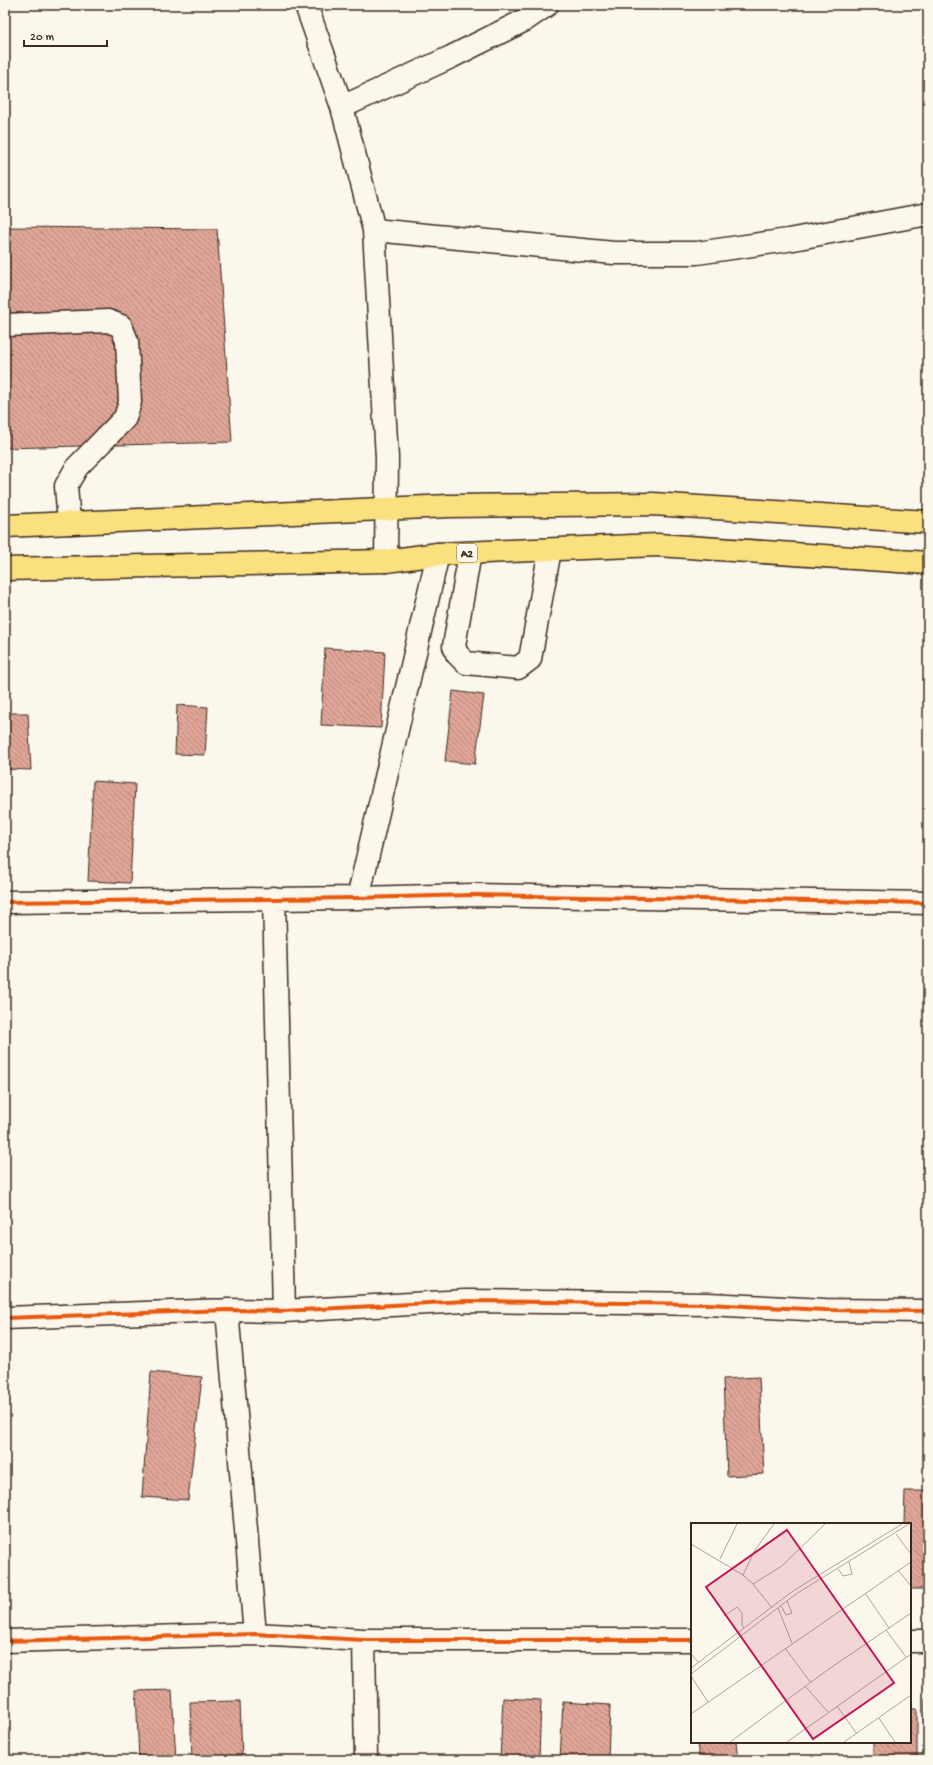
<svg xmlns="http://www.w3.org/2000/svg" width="933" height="1765" font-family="'Gochi Hand',sans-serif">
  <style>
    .building { fill: url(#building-back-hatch); stroke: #3b2a1e }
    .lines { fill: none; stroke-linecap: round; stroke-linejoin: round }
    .minor-casing { stroke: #3b2a1e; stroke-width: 25 }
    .highway-casing { stroke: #3b2a1e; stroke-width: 25 }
    .minor { stroke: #fbf7ec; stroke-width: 22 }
    .highway { stroke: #fbe080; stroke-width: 22 }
    .cycleway-casing { stroke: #fbf7ec; stroke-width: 6 }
    .cycleway { stroke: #e8590c; stroke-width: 4 }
    .labels { text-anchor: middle; stroke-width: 4; stroke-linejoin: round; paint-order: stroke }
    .shield { fill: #fbf7ec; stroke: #75685c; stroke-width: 1 }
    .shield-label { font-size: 11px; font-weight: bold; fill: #3b2a1e }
    .inset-road { fill: none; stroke: #aea59a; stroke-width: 1 }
    .view { fill: #c2185b; fill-opacity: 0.15; stroke: #c2185b; stroke-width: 2 }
    .inset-edge { fill: none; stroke: #3b2a1e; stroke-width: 2 }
  </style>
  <defs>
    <pattern id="building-back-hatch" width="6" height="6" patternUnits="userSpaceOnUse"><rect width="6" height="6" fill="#dfa698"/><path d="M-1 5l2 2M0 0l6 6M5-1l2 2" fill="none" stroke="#b6877b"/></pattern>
  </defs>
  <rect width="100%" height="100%" fill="#fbf7ec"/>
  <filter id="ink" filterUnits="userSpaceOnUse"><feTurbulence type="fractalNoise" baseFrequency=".025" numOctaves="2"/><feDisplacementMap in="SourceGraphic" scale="8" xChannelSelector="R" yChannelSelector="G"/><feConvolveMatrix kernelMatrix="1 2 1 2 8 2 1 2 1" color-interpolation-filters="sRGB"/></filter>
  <g filter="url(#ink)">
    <path class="building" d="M5,227L217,229L232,442L5,448Z
      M325,648L385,652L381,728L321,725Z
      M453,691L484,695L475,764L445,761Z
      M177,705L208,707L205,755L175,754Z
      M5,713H28L31,770L5,769Z
      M93,781L135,784L130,883L88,881Z
      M151,1372L202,1377L188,1500L142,1497Z
      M759,1377L764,1474L727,1476L723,1379Z
      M905,1491H928V1589H910V1524H904Z
      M172,1690L176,1760H139L136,1691Z
      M503,1698L541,1700L539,1760H500Z
      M925,1698H928V1760H924Z
      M240,1701L242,1760H192L190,1702Z
      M563,1702L610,1705L608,1760H560Z
      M910,1709H917V1760H873V1742H910Z
      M697,1742H736L738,1760H699Z"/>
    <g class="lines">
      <defs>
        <path id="minor" d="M306,5L342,107L374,230L387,458L386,561
          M342,107L451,57L525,20L547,5
          M374,230L614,253H697L788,240L928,214
          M5,325L108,321L121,326L127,341L130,402L125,418L77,467L66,486L69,523
          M470,553L454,646L457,654L466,663L518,668L530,659L550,550
          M274,898L284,1311
          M358,898L438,554
          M5,902L358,898L473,895L928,903
          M227,1310L255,1634
          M5,1318L227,1310L284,1311L465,1301L708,1304L825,1310L928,1311
          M364,1640L366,1760
          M5,1641L255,1634L364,1640H692
          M910,1641H928"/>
        <path id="highway" d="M5,526L449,506L653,504L928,522
          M5,569L386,561L438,554L658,545L928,563"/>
      </defs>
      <use href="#minor" class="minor-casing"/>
      <use href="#highway" class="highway-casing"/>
      <use href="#minor" class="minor"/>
      <use href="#highway" class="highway"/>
      <defs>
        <path id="cycleway" d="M5,902L358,898L473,895L928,903
          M5,1318L227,1310L284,1311L465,1301L708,1304L825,1310L928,1311
          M5,1641L255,1634L364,1640H692"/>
      </defs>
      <use href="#cycleway" class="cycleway-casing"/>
      <use href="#cycleway" class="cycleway"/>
    </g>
  </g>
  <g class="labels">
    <rect class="shield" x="457" y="544" width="20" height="18" rx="3"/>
    <g class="shield-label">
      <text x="467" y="557">A2</text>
    </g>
  </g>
  <g transform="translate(691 1523)">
    <rect width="220" height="220" fill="#fbf7ec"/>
    <path class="inset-road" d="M205,11L220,31M0,21L52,52L62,61L81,85M29,36L46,1M147,46L152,53L161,51L158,39M207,47L220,63M52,52L64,27L83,1M62,61L91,43L134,1M174,70L198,105M90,83L95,92L101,90L96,78M87,85L101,120M33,93L46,84L51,90V102L53,105M195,107L215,134M94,125L120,160M0,131L8,140M0,145L102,68L211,1M0,151L105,71L218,1M0,153L17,179M114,163L137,189M146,183L166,211M0,191L220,39M188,195L204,219M39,219L135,148L220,90M96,219L220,131M153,219L220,172"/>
    <path class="view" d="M96,7L203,160L122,216L15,64Z"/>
    <rect width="220" height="220" class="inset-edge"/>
  </g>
  <rect width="933" height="1765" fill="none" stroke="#fbf7ec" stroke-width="20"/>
  <rect x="10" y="10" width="913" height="1745" fill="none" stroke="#3b2a1e" stroke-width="1.5" filter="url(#ink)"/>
  <path d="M24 40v6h83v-6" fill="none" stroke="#3b2a1e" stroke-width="2"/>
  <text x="30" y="40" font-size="12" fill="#3b2a1e" stroke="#fbf7ec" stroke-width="3" paint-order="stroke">20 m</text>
</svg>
